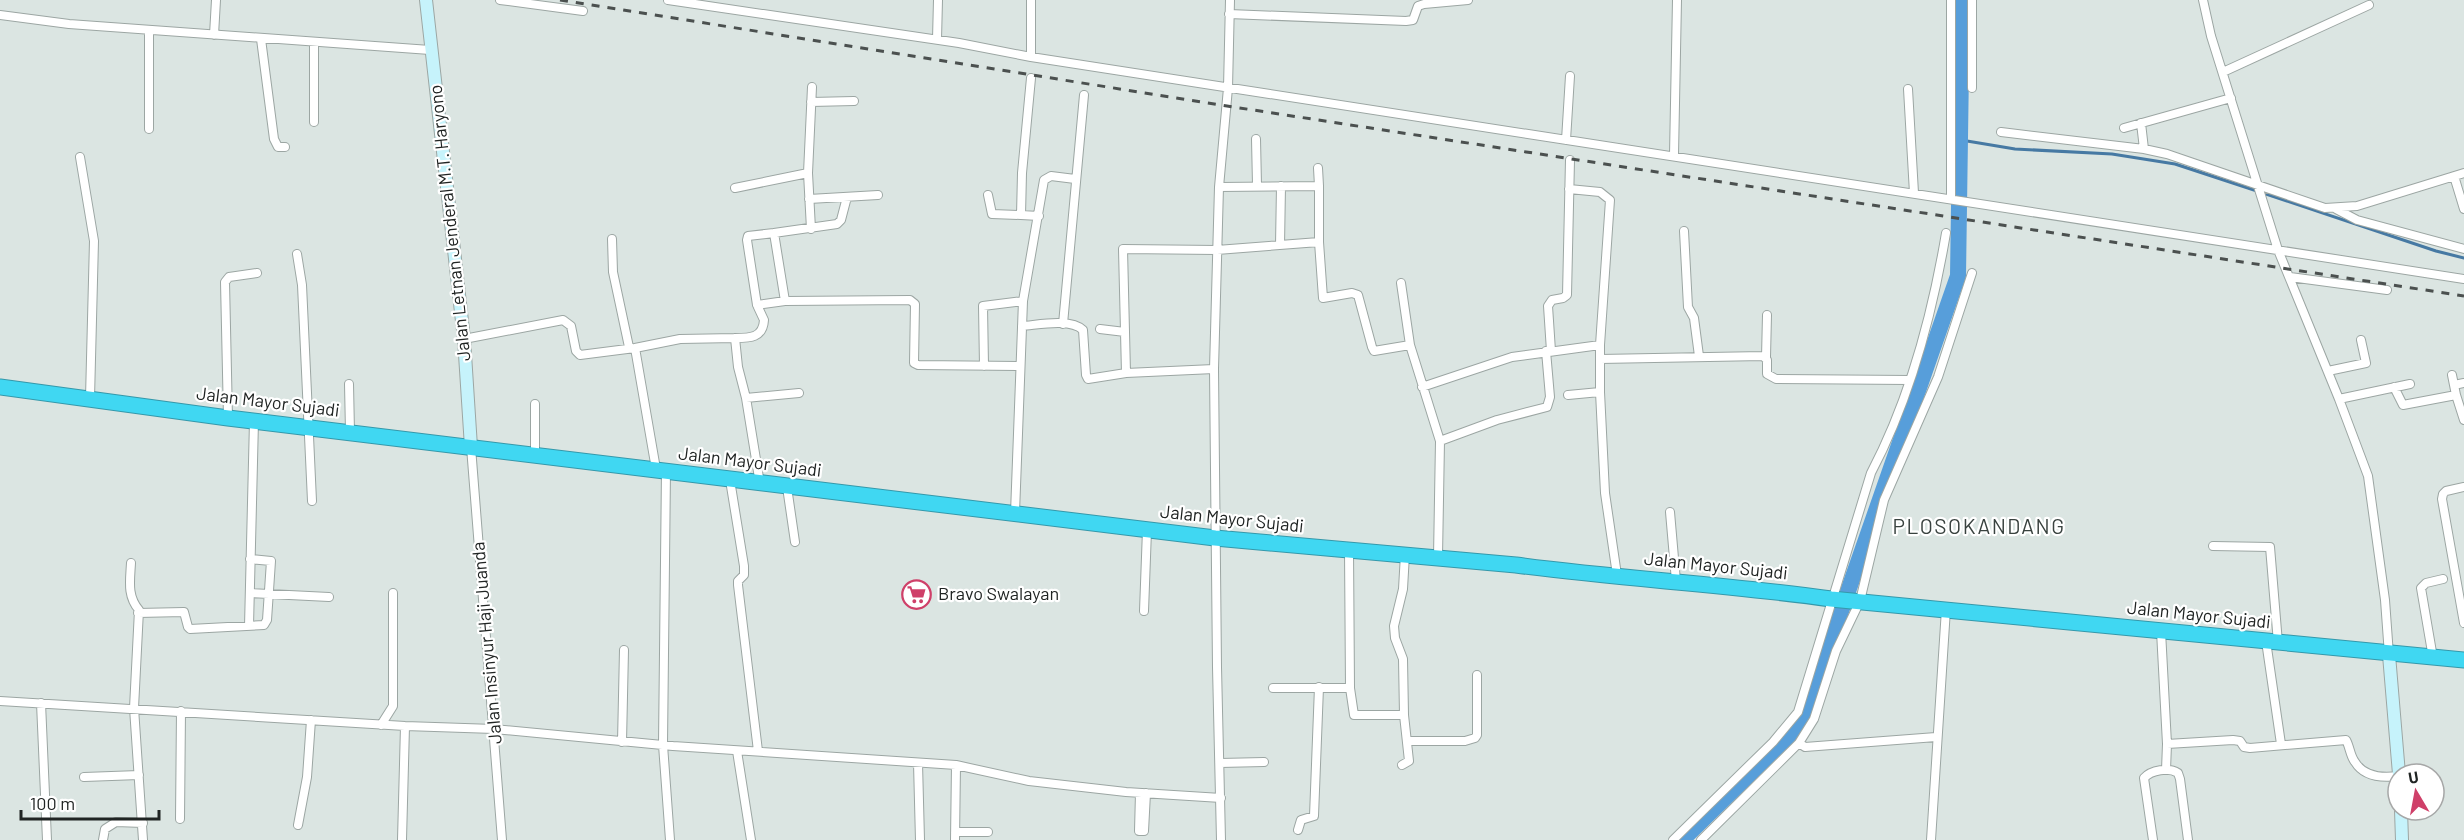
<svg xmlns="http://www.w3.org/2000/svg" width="2464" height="840" font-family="Barlow,sans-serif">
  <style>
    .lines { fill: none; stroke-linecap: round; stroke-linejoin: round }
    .stream { stroke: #4679a3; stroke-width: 3 }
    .river { stroke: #579eda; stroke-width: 16 }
    .street-casing { stroke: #9ca6a3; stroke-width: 10 }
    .secondary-casing { stroke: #9ca6a3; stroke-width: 14 }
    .highway-casing { stroke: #3598aa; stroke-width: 17 }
    .street { stroke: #fff; stroke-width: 8 }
    .secondary { stroke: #c6f3fb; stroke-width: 12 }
    .highway { stroke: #40d7f2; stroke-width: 15 }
    .rail { stroke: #4b504f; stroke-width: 3; stroke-dasharray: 8 8; stroke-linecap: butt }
    .labels { text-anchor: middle; stroke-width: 4.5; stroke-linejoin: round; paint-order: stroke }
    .street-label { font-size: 18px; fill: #202423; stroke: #fff }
    .poi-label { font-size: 18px; fill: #202423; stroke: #fff; text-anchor: start }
    .quarter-label { font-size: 21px; letter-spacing: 1.5px; fill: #39423f; stroke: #fff }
  </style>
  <rect width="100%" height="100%" fill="#dbe5e2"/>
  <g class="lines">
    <path class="stream" d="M1961,140L2015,149L2112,154L2175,164L2257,191
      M2263,193L2436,251L2464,258"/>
    <path class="river" d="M1682,840L1802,723L1958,276L1962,0"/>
    <defs>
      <path id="street" d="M500,0L583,11
        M668,0L959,43L1031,57L2464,279
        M1031,0V57
        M2203,0L2211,36L2278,250L2339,399L2368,476L2385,600L2389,655
        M1229,14L1406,21L1413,20L1418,6L1424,4L1468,0
        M0,15L69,24L430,50
        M214,35L216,0
        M261,39L274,139L278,147H285
        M937,39L938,0
        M314,43V122
        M2223,72L2369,5
        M1031,78L1022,173L1021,215L1039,216
        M1972,88V0
        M1908,89L1914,193
        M811,102L854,101
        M2141,123L2144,149
        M2124,128L2231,98
        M149,129V30
        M2001,132L2144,149L2167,154L2325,208L2357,206L2464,173
        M1256,139L1257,185
        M1566,140L1570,76
        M1674,155L1677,0
        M80,157L94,241L90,398
        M1318,168L1319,186
        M2454,176L2464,209
        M735,188L808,173
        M1569,189L1600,192L1610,200L1600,345V392L1605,493L1617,575
        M988,195L992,214L1021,215
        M809,199L878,195
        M1951,199V0
        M2336,209L2357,220L2464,249
        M811,229L808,173L812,87
        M1684,231L1688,307L1694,318L1699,356
        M774,233L837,224L841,220L847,197
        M612,239L613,272L629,347
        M1319,242L1323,298L1352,293L1358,295L1372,347L1374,351L1410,345
        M1280,245L1281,186
        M297,254L302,285L312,501
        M2290,277L2387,290
        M1401,283L1410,345L1440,441
        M757,305L747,240L748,236L774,233L785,301
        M1063,324L1084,95
        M1022,326C1038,325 1070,318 1083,330L1086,375L1088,379L1126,373L1214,369
        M1100,329L1125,332
        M464,339L563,320L571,326L576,351L580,355L635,348L656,469
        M635,348L680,339L735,338
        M1551,351L1548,306L1552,300L1563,298L1567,295L1570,160
        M1766,357L1767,315
        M1600,359L1763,356L1767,360V374L1776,379L1910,380
        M984,366L983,306L1023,301
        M2328,371L2366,363L2361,340
        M1126,373L1123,249L1217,250L1319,242V186L1219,187
        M349,384L350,432
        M2454,385L2464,383
        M1422,387L1512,357L1600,345
        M2394,387L2403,405L2456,395L2452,375
        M1568,395L1600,392
        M2456,395L2464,420
        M746,398L799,393
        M2339,399L2410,384
        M535,404V454
        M228,418L225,282L229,277L257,273
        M471,447L502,840
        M666,470L663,745L670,840
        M730,480L744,566V575L738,581V585L758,751
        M760,484L746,398L738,367L735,338C750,338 763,338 764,320L757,305L785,301L910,300L915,304L914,363L918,365L1019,366
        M787,487L795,542
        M2464,487L2446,491L2443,494L2442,499L2464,623
        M1670,512L1676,581
        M1015,513L1023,301L1044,180L1051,176L1075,179
        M2213,546L2270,547L2278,643
        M1438,557L1440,441L1497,420L1547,407L1550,397L1546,351
        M131,563C130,581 127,596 139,610L134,708L143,840
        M250,593L329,597
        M1144,611L1147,530
        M138,613L184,612L188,627L190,629L264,625L267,620L271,561L250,559
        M249,626L254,421
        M2161,631L2167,744
        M2266,641L2281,744
        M2433,658L2421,588L2426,583L2443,579
        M1273,688H1350L1349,550
        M1350,688L1354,715H1404L1403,659L1395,638L1394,626L1403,589L1405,554
        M0,701L405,726L494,729L673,746L956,765L1029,781L1126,792L1221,798
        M41,703L47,840
        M381,725L393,706V593
        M1407,741H1465L1475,738L1477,735V675
        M622,742L624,650
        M1799,743L1805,747L1936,737
        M737,751L751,840
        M918,763L920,840
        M1220,763L1264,762
        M1402,765L1409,761L1404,715
        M2166,770L2167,744L2233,740L2240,741L2244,747L2250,748L2346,740C2350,747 2350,756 2355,762C2364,777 2383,778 2398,776
        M84,777L139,775
        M1140,793L1139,831H1144L1146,793
        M180,819L181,711
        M298,825L307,777L311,720
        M1298,830L1301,820L1314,816L1319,687
        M955,832H988
        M103,840L105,829L116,822L143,823
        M402,840L405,726
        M955,840L956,765
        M1221,840L1217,667L1214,369L1219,187L1228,88L1230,0
        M1673,840L1773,742L1798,712L1871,473C1910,399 1932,316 1946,233
        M1701,840L1799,743L1814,719L1836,651L1860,601L1884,500L1938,377L1972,273
        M1931,840L1946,609
        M2153,840L2144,778C2151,770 2169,767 2178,773L2180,779L2188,840"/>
      <path id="secondary" d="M426,0L464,339L471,447
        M2389,655L2399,774
        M2401,810L2402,840"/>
      <path id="highway" d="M0,387L228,418L1215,538L1516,565C1620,579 1726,584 1831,599L2464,660"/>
    </defs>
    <use href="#street" class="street-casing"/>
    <use href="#secondary" class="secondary-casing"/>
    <use href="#highway" class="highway-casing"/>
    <use href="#street" class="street"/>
    <use href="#secondary" class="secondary"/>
    <use href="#highway" class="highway"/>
    <path class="rail" d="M560,0L1227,106L2464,296"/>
  </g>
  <defs>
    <symbol id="supermarket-ring" viewBox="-11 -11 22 22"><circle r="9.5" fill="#fff" stroke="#cf4069" stroke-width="1.5"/><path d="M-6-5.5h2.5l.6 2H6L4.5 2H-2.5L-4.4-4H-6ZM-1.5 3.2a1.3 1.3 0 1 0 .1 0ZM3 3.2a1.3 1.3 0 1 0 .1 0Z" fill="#cf4069"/></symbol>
  </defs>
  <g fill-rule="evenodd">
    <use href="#supermarket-ring" x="900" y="578" width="33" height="33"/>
  </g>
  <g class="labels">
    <g class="street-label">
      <text transform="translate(450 223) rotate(-96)" y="6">Jalan Letnan Jenderal M.T. Haryono</text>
      <text transform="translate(268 402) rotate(7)" y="6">Jalan Mayor Sujadi</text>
      <text transform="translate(750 462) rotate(7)" y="6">Jalan Mayor Sujadi</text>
      <text transform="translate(1232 519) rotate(6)" y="6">Jalan Mayor Sujadi</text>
      <text transform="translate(1716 566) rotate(6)" y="6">Jalan Mayor Sujadi</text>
      <text transform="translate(2199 615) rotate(6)" y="6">Jalan Mayor Sujadi</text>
      <text transform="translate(487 643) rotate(-95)" y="6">Jalan Insinyur Haji Juanda</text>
    </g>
    <g class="poi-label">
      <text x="938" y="600">Bravo Swalayan</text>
    </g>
    <g class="quarter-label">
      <text x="1979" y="534">PLOSOKANDANG</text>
    </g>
  </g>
  <g transform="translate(2416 792) rotate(350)"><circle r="28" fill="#ffffff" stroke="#a6a7a7" stroke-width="1.5"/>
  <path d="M0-4.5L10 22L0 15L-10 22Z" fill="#cf4069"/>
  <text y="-9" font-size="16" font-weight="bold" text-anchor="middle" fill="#202423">U</text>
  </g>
  <path d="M21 810v9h138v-9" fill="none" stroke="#202423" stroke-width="3"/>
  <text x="30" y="810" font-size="18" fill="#202423" stroke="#ffffff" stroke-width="4.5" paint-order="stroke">100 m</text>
</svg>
